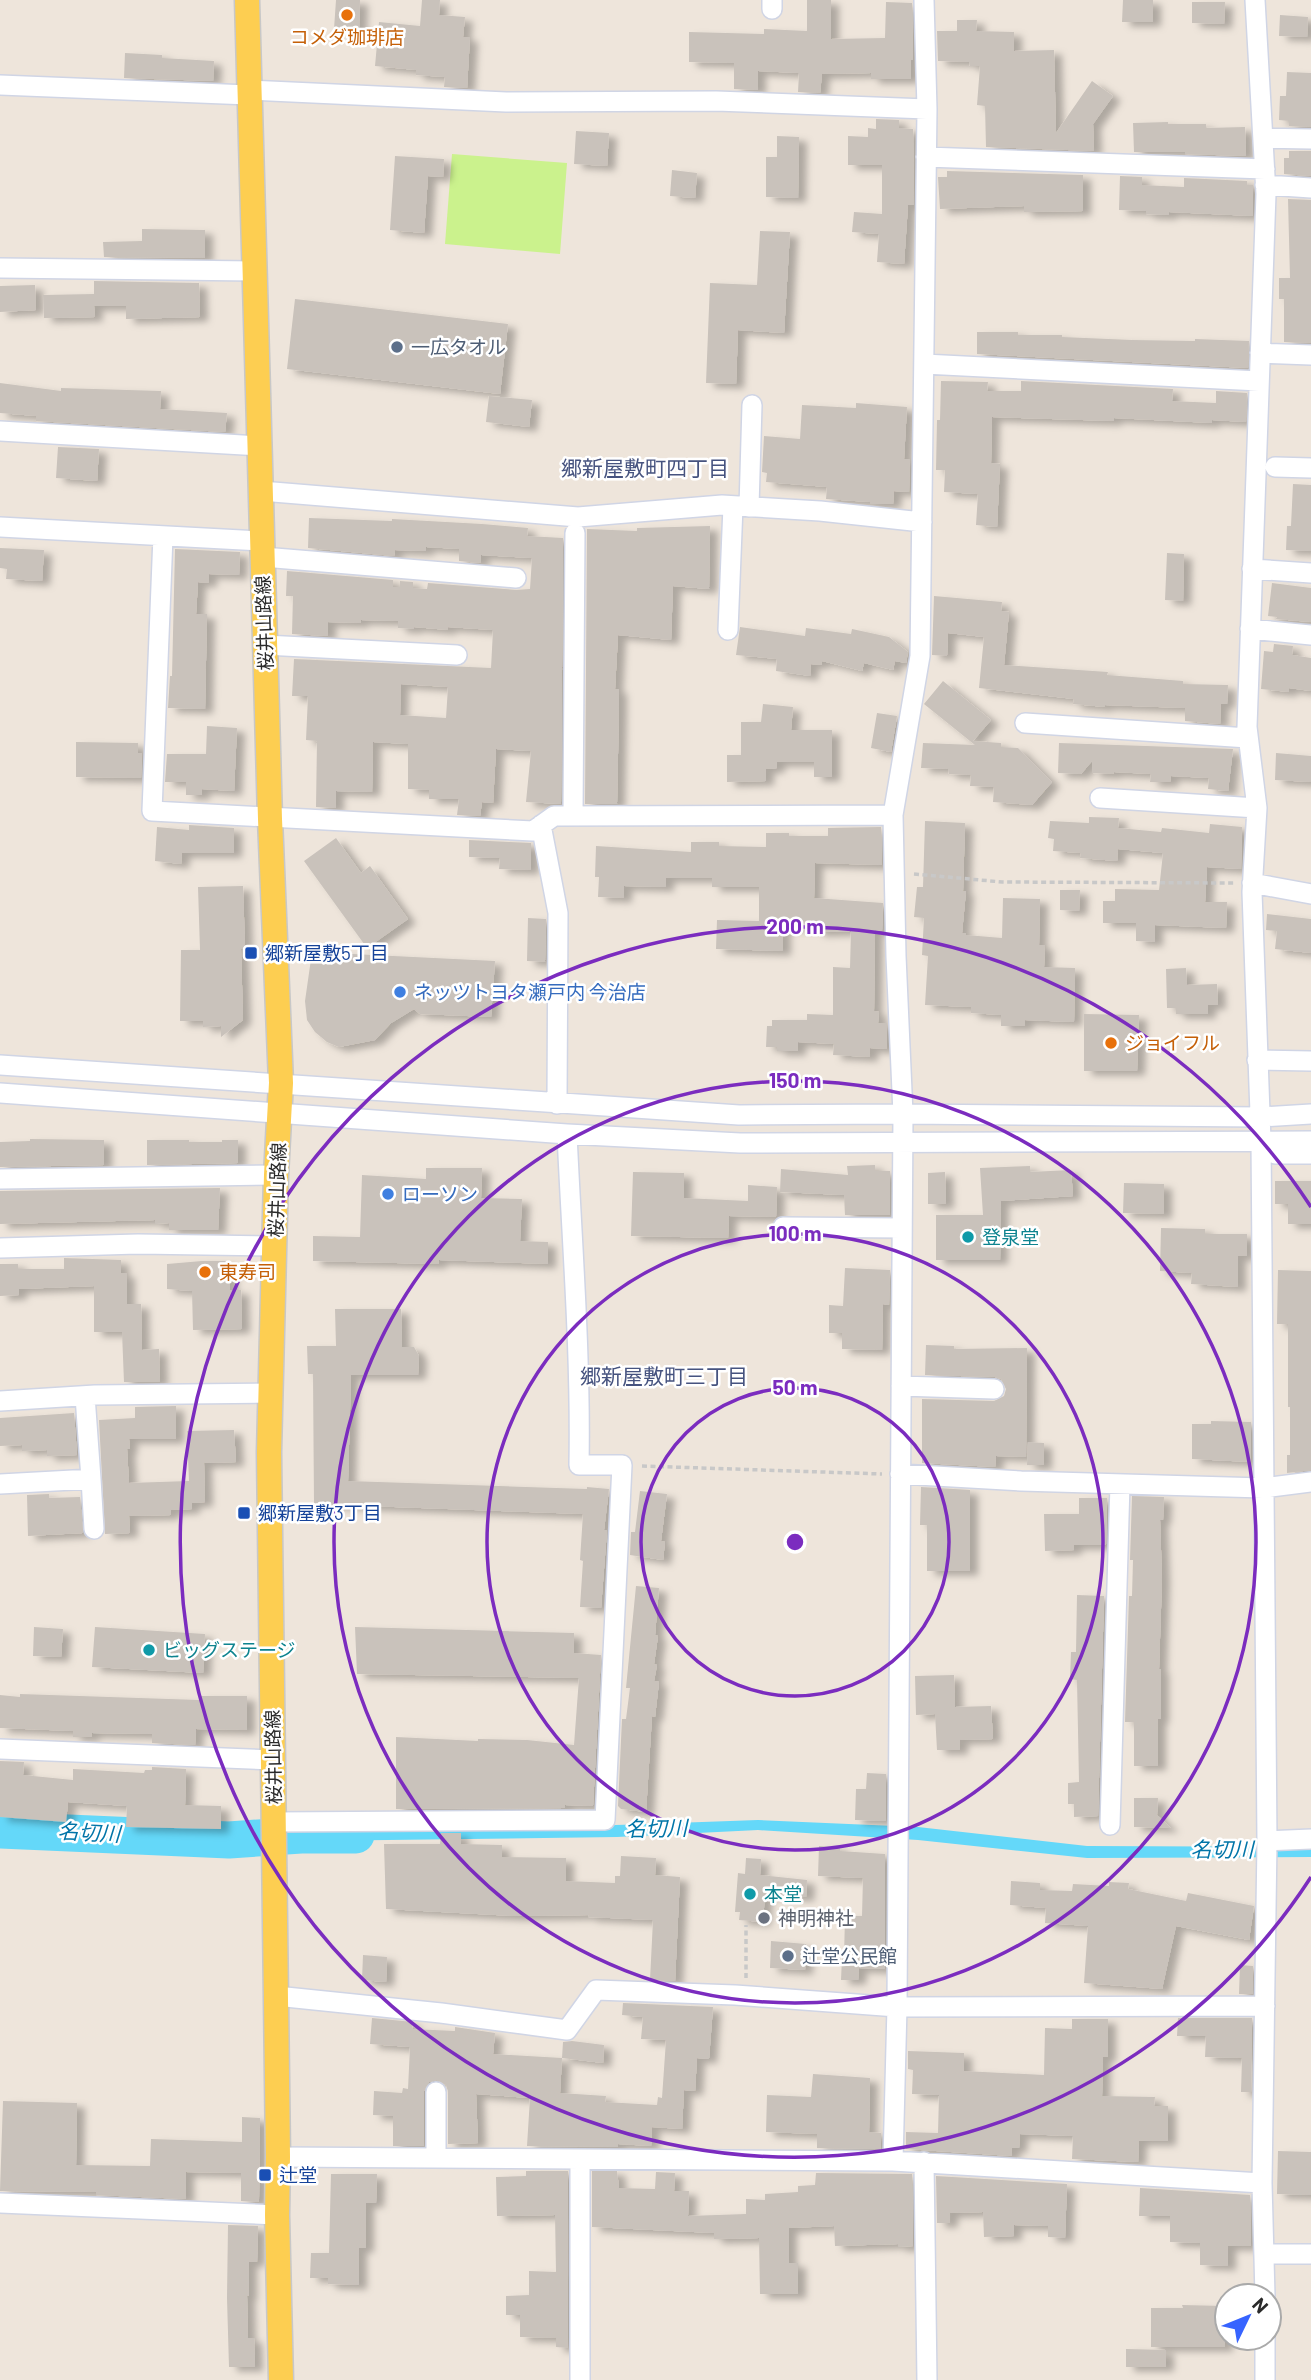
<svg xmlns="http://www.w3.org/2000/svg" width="1311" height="2380" font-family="Barlow,'Noto Sans JP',sans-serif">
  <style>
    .pitch { fill: #cbf28d }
    .water { fill: #64d8f9 }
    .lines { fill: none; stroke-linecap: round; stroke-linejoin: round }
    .river { stroke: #64d8f9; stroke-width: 37 }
    .building { fill: #c9c2bb; fill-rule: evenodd; filter: url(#shadow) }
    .minor-casing { stroke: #d0d5e5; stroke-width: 22 }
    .major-casing { stroke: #c8c8c8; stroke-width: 27 }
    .path { stroke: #c8c8c8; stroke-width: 3.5; stroke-dasharray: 5 3.5; stroke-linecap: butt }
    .minor { stroke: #fff; stroke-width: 19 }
    .major { stroke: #fdce51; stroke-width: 24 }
    .ring { fill: none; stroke: #7b2cbf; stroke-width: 3.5 }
    .food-dot { fill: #e8710a; stroke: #fff; stroke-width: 2.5 }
    .service-dot { fill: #5c6f8a; stroke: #fff; stroke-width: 2.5 }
    .transit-dot { fill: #1a4fb4; stroke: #fff; stroke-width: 2.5 }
    .shop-dot { fill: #3f7fe0; stroke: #fff; stroke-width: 2.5 }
    .culture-dot { fill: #0f9aa8; stroke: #fff; stroke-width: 2.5 }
    .worship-dot { fill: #6b7280; stroke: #fff; stroke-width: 2.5 }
    .labels { text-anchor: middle; stroke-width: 5; stroke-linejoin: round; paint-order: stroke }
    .food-label { font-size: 19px; fill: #c56008; stroke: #fff; text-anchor: start }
    .service-label { font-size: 19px; fill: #4e5e75; stroke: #fff; text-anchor: start }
    .street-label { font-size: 19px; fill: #2a2a2a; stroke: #fff }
    .transit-label { font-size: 19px; fill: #164399; stroke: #fff; text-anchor: start }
    .shop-label { font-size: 19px; fill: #366cbe; stroke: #fff; text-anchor: start }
    .culture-label { font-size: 19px; fill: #0d838f; stroke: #fff; text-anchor: start }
    .worship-label { font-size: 19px; fill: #5b616d; stroke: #fff; text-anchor: start }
    .neighbourhood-label { font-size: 21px; fill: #46537f; stroke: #fff }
    .water-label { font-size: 21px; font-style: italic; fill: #0175a8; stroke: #fff }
    .centre { fill: #7b2cbf; stroke: #fff; stroke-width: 3.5 }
    .ring-label { font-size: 21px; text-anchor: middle; font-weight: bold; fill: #7b2cbf; stroke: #fff; stroke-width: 5; stroke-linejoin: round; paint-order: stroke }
  </style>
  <defs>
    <filter id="shadow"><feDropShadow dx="8" dy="4.5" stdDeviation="3.5" flood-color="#0004"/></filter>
  </defs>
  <rect width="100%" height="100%" fill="#eee5db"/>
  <path class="pitch" d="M452,154L567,163L560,254L445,244Z"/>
  <path class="water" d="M758,1820L918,1827L1087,1846L1311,1847V1857L1087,1858L918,1840L758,1830L617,1837L306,1841L304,1829C456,1830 607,1826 758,1820Z"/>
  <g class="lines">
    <path class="river" d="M0,1830L229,1840L301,1835H356"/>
  </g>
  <path class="building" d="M336,0H360L359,31L334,29Z
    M422,0H440L439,15L465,17L463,37H470L467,88L444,87L445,77L416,75V70L375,66L379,22L420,26Z
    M807,0H831V39L885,38L886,2L912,3L913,60H911V79H871V73L822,74L820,93L798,92L799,73L758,71V90L734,89V63L689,62V32L764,34V29L807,31Z
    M1123,0H1153V22H1122Z
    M1192,2H1225L1224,24L1192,23Z
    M1280,15L1308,17L1307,37L1279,36Z
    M957,20H977L976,31L1014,32V51L1054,50L1056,133L1092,81L1113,96L1093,124L1094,151L986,147L985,106L977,105L980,66H970L969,62L938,61L937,31H957Z
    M125,53L162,55V58L214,61L213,81L124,78Z
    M1287,72L1311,73V127L1289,126V121L1279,120L1280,96H1286Z
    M876,119L899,120V128L913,129L914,205H908L904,264L877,262L879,234L852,232L854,212L882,214V165H848V136L868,137V128L876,129Z
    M1168,122V124H1206V128L1245,127L1246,156L1185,154V152H1134L1133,123Z
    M576,131L609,133L607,166L574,164Z
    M777,136L799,137L798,198L766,197V157H777Z
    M1289,151H1311V176L1284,174V158H1289Z
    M395,156L444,159L443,177L428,176L424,233L390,230Z
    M672,170L697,173L695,198L670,196Z
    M947,171L1083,175V211L1024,212V206L940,209L938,177H947Z
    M1120,176L1142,177V185L1184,187V178L1247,181V185H1253V216L1169,212V215L1146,214V211L1119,210Z
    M1288,199L1311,200V343L1284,342V299H1279V278H1290Z
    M142,229L205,230V258L104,257L103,242L142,241Z
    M760,231L790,232L784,333L738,330L736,384L706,383L710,283L757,285Z
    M94,281L199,283L200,317L126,319V306H94L95,317L44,318L43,295L94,294Z
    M35,285L36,310L0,312V286Z
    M295,299L508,324L500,394L287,369Z
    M977,332H1018V335H1062V337L1132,340L1195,341V339L1249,341L1248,368L977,354Z
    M941,381L988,382L987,391H1021V381L1173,389L1172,401L1216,403V391L1247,393L1246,422L1212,420V423L1114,418V421L992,417L991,463L1000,464L997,527L976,525L978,494L944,492L945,470H936L937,420H940Z
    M0,383L61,391V388L161,391L160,409L227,413L225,432L36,421V416L0,413Z
    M489,396L532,400L529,427L486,422Z
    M856,403L907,407L904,459H910L909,492L894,491L893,504H870V502L826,499L827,487L766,482L767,473L762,472L764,436L800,439L802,405L856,408Z
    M58,447L99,449L97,481L56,478Z
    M1293,484L1311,485V551L1286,550L1287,526H1291Z
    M309,518L392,521V519L482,524L528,528L527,536L563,538L561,804L526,802L531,751L496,749L493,803L482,802L480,816L457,815L459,799H429V790L408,789V744L373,742L372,792L336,791V808L316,807L317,741L306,740L308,696H292L294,659L491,668L493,630L448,627V630L414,627V629L398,628V621L361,620L360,623L328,622V636L292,634L293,596H286L287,571L393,580V587H400V581L413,582V588L427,589L428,583L516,590L530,589L532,558L481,555V563L459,561V549L426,547V551L395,550L394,556L308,548ZM401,684L448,687L446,718L400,715Z
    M710,526L709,589L673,586L671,640L618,635L615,689H619V706L617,804H585L587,529L637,531V528Z
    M0,548L44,550L42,581L6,579L7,569L0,568Z
    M175,549L240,552L239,575L209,574V583L198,582L196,614H207L205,709L168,708L170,676H172Z
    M1167,553L1184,554L1183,601L1165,600Z
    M1272,583L1311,588V622L1276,619L1277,617L1268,616Z
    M934,596L1002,602L1001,611L1009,612L1004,665L1108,672L1107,675L1183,681V684L1228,685L1227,704H1221L1220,724L1185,721V708L1105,705V707L1073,704L1074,699L979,688L984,637L948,633L947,656L932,655Z
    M740,627L805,636L806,628L851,634L852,629L889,637L908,652L906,663L895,661L893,670L864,663L862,671L822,661L821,665L811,664L810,676L776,671L777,659L736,655Z
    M1274,644L1293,646L1292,655L1311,658V691L1289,688V692L1261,689L1264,651L1273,652Z
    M943,681L991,720L973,741L1001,743V747L1018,748L1052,782L1032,805L993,802L994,787L970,786L971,775L949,774L948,769L921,768L923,743L975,745L924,704Z
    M763,704L793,707L791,730H832V777H814V762H777V768L766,769V781L727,782V755H741V722H761Z
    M877,713L897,716L891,752L871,748Z
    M207,726L237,728L234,791L202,789V795H186V782H165L167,754H206Z
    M76,742L138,743V753H142L141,778L76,777Z
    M1059,743L1233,749L1228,791L1208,789L1209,778L1171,776L1170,782H1150L1151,774L1114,772L1113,774L1092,773V761L1081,774L1058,773Z
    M1276,753L1311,756V782L1275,780Z
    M1089,817L1119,818L1118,828L1161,832L1162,828L1209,833L1210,824L1242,827L1241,869L1207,867L1205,902H1227L1226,928L1155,925V942L1136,941V923H1103V901H1115V889L1159,890L1163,853L1118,849L1117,861L1080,858L1081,853L1053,851L1054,839L1048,838L1050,821L1089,823Z
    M925,821L965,823L963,891H966L962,933H966V935L1002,938L1003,898L1040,899L1039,945H1045L1044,967L1075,968L1074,1022L1025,1020V1026H1001V1015L971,1013V1007L925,1005L928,956L922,955L924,918L914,917L917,887H923Z
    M189,825L234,828V853H182L181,864L155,861L157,827L189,830Z
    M881,827L882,865L815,863L814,898L883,903L882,931L875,930L874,1011L879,1012L878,1023H887V1049L870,1048V1057L833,1055L834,1044L798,1042V1051H777V1047H766L767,1026H772V1020H807V1014L833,1015V967L850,968L851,931L816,932V927H783V951L716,949L717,920L759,921V887H712V878H666V887L624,886V898L598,897L599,877H595L596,846L691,852V842H719V846L766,847V833H789V836H828V828Z
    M336,838L361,873L370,866L408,919L367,948L304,861Z
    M469,840L531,843V870L499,869L500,858L469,857Z
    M243,886L245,948L241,949L243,1020L221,1037V1026L203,1027V1021H180L181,950H200L198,887Z
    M1060,890H1080L1079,911L1060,910Z
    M1267,914L1311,919V953L1275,949L1277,931L1266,930Z
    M528,918L546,919L545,962L527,961Z
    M312,952L495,961L491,1017L420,1014L414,1009L391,1023L375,1040L339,1047L327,1042L315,1032L307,1020L305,1001Z
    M1186,968L1187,985L1217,984L1218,1005H1208V1014H1176V1008H1167L1166,969Z
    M1084,1014L1139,1015L1137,1071H1084Z
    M30,1139L104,1140V1165L0,1167V1142L30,1141Z
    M147,1140H189V1142H222V1140H238V1163L147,1165Z
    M875,1165V1171H890V1215H845L844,1195L780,1192L781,1169L848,1175L847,1166Z
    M1030,1166V1172L1071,1170L1073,1196L1001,1201L1000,1260H936V1215H983L980,1168Z
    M426,1168H482L481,1198L522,1199L520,1241L548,1242V1264L439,1260L438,1264L313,1261V1236L360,1237L362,1175L426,1179Z
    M633,1172L684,1173V1198L748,1201V1185L777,1187L776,1217L729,1216L728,1238L631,1236Z
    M945,1172L946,1204H928V1173Z
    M1275,1181H1311V1224H1288V1204H1275Z
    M1124,1183L1164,1184V1214L1123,1213Z
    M220,1188L218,1230H169V1223L155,1224V1220L0,1224V1191Z
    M1161,1228L1205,1229V1234H1247V1256H1238V1287L1191,1284L1192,1273L1160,1271Z
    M64,1258L121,1260V1273H127V1304H141L142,1350L159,1349L160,1382H124L122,1332H94V1286L19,1289V1295L0,1296V1264H18V1269H64Z
    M202,1261H229L230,1290H241L242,1329L193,1330L192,1291L167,1289V1264Z
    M845,1268L890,1270L889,1305L883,1304L882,1350L842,1349V1333H829V1305L843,1306Z
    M1278,1270L1311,1271V1470L1287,1473V1455H1290V1407H1288V1324H1277Z
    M335,1309H401L402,1347H414L419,1356L418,1375H351L348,1481L587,1489V1487L609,1489L604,1530H607L601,1608L580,1607L583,1561L580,1560L583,1514L314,1504L313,1374H308L307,1346H336Z
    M926,1345L954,1346V1349L1027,1348L1026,1457L996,1456L995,1467L922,1463V1399L994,1401L1004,1396L1006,1389L1001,1379L995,1377L925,1375Z
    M176,1406V1439H129L130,1449H127L129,1483L189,1481L187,1431L234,1430L236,1462L204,1463L205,1502L192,1503V1509L171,1510V1515L129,1516L130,1533L105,1534L99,1420L135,1418V1407Z
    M74,1413L77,1455L47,1456V1450L22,1451V1445L0,1446V1418Z
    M1211,1421L1251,1422V1462L1192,1459V1424H1211Z
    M1028,1442L1044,1443V1465H1027Z
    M921,1487L970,1490V1571H927V1525H920Z
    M640,1491L667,1494L661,1541L665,1542L663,1560L630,1555L631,1532H635Z
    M49,1494V1498L80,1497L83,1533L28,1536L27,1495Z
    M1132,1496L1164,1497L1163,1520H1160L1162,1579L1159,1669H1161V1719H1158V1766H1134V1722H1125L1129,1596H1132L1133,1560H1130Z
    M1079,1498H1107L1106,1545H1074V1550L1045,1551L1044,1514H1079Z
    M636,1586L659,1588L655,1635L658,1636L654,1664L657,1665L654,1681L659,1682L655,1717L652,1716L646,1812L621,1809L618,1806L622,1719H626L630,1688H626Z
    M1077,1595L1104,1596L1098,1816L1074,1817V1804H1068V1783L1079,1782L1077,1680L1070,1679L1071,1652H1076Z
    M34,1627L63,1629L61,1657L33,1656Z
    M95,1627L205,1634L203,1673L92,1667Z
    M355,1627L574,1633V1653L601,1655L593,1806L565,1805V1808L396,1809V1737L478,1741V1739L527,1740L574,1745L579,1678L357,1674Z
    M954,1675L955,1707L991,1706L993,1739L960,1740V1750H937L935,1714L916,1715L915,1676Z
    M20,1694L199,1700V1696H247V1730L196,1729L195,1745L152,1743V1734L92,1733L91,1737H73V1731L0,1728V1695L20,1697Z
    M0,1761L24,1762L23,1775L73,1780V1769L144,1773L145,1770H152V1767L186,1769L185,1805L221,1806V1829L126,1827L127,1806L68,1802L66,1822L0,1817Z
    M867,1773L886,1774V1821L855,1820L856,1789H866Z
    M1134,1798H1158L1157,1815L1171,1828L1134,1827Z
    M441,1833H461V1844L502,1845V1857L566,1858V1881L615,1883V1876H620L621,1856L656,1858L655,1875L680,1877L675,1981L650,1980L653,1920L588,1917L589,1915L514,1916L386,1909L384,1844H440Z
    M819,1846L840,1847V1851L885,1854V1969L859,1968L858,1980H841L842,1958H844L845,1916H862L863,1878L818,1876Z
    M746,1858L761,1859L760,1875L807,1880L806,1897L765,1894L763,1922L739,1920L740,1912H735L738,1873L745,1874Z
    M1011,1881L1040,1883V1890L1072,1891L1073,1884L1109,1886V1882L1129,1883L1128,1889L1186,1901L1188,1893L1254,1906L1249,1940L1176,1926L1162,1989L1084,1983L1088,1926L1045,1923L1046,1908L1010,1905Z
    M771,1941L806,1944L805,1970L770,1968Z
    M363,1955L387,1957L386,1982L362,1980Z
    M1240,1965L1253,1966V1994H1239Z
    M623,2003L713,2007L709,2059L697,2058L695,2091L684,2090L682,2129L652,2127L651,2146L618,2144V2147L527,2146L530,2098L476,2094L478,2143L448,2144V2091L446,2085L437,2080L429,2082L424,2091V2146H393V2116L373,2115L374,2091L402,2093L403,2088L408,2089L410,2047L370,2044L372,2018L413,2022L412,2029L455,2031V2027L495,2033L493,2054L562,2058L560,2093L606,2096L605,2102L657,2105L658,2097L662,2098L666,2040L641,2039L643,2017L622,2015Z
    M1178,2018H1252L1251,2092H1241L1242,2058L1205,2057L1206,2036H1177Z
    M1072,2019H1108V2057H1103L1102,2096L1155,2097L1154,2106H1168V2141H1139L1138,2162L1072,2159L1073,2136L1020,2134L1019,2148H1012V2156L906,2149V2132L938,2133L939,2095L912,2094L913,2070L908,2069V2051L964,2053V2071L1044,2075L1045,2028L1072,2029Z
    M572,2041L604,2045L603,2063L562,2058L563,2042Z
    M813,2074L870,2078L869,2132L881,2133V2149L817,2148V2134L766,2132L767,2095L811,2097Z
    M3,2101L77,2103L76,2165L150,2166L151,2139L242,2142V2117L260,2118L259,2199L258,2202L241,2201V2173L186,2172V2199L96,2195V2192L0,2191Z
    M1278,2151L1311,2152V2195L1277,2194Z
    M526,2171H568V2348L556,2347V2338L520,2337V2315H506V2296L529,2295V2271L556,2272L555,2215L497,2216L496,2177L526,2176Z
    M592,2171H617L619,2188L655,2189L656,2172L675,2173L674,2191H689L688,2216L746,2214V2199L765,2200V2194L798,2192V2186L815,2185L816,2173L912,2174L913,2246L898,2247V2244L835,2246L834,2226L789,2228V2263H798V2294H760L759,2238L714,2239V2233L592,2227Z
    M331,2174H377L376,2203H366V2248H359V2285L328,2284V2278H310L311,2253H329Z
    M936,2176L1067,2184L1065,2238L1048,2237V2226L1014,2225V2236L984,2237L983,2212L950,2213V2223H937Z
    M1140,2188L1250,2195L1251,2246H1228V2266L1200,2265V2243L1170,2242V2216H1139Z
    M228,2225L258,2226L257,2262H249V2296H247L248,2338H254L255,2367H229L227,2298Z
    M1182,2305L1225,2306V2347H1151V2308H1183Z
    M1126,2349L1166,2350V2367H1126Z"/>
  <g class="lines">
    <defs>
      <path id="minor" d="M1255,0L1266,194L1247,727L1257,808L1252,892L1261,1141L1267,1841L1262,2183L1265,2296
        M772,9V0
        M0,85L249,95
        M249,90L506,102L716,101L927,109
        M1263,138L1311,139
        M926,157L1265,169
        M1265,185L1311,188
        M0,268L254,271
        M1260,353L1311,355
        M924,364L1259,381
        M0,431L259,446
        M1275,467L1311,468
        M261,491L578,517L722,505L820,511L922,522
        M749,507L752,405
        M0,527L262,541
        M163,536L152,811L533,831L554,816L893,815
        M263,557L516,578
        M1252,569L1311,573
        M1250,629L1311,635
        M728,630L733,506
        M265,645L457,655
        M1025,723L1248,738
        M1100,798L1257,808
        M573,816L575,533
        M541,825L558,913L557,1104
        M1252,883L1311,894
        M1257,1060L1311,1061
        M0,1065L739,1115L903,1114L1260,1117L1311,1114
        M0,1093L567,1134L740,1143L1311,1141
        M1275,1154H1311
        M0,1179L276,1175
        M783,1227L902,1228
        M0,1248L138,1244L274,1246
        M901,1386L994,1389
        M0,1401L95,1395L270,1393
        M900,1474L1021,1481L1263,1488L1311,1482
        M91,1479L94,1529
        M0,1484L91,1479L85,1396
        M0,1749L273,1760
        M274,1822L605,1820L622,1465H579C581,1355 572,1244 567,1134
        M1110,1825L1120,1484
        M1267,1841L1311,1839
        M276,1996L441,2013L567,2030L596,1990L735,1995L897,2007L1265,2006
        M436,2092V2158
        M278,2157L893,2161L1262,2183
        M580,2159V2380
        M893,2161L897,2007L903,1114L896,956L893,815L920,656L927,109L924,0
        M924,2162L927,2380
        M0,2203L277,2215
        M1265,2254H1311
        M1265,2380V2338"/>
      <path id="major" d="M247,0L270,819L281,1083L276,1175L269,1452L278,2157L277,2215L281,2380"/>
    </defs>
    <use href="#minor" class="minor-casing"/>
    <use href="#major" class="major-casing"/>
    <path class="path" d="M914,874L1002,882L1235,883
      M642,1466L882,1474
      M746,1978V1925"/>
    <use href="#minor" class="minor"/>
    <use href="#major" class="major"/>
  </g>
  <g class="ring">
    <circle cx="795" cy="1542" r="154"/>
    <circle cx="795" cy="1542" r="308"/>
    <circle cx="795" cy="1542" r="461"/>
    <path d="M1311 1877A615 615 0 1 1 1311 1207"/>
  </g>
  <g class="food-dot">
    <circle cx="347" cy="15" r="7"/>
    <circle cx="1111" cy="1043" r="7"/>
    <circle cx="205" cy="1272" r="7"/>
  </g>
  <g class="service-dot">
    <circle cx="397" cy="347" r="7"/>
    <circle cx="788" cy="1956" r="7"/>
  </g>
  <g class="transit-dot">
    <rect x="244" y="946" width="14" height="14" rx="3.5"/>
    <rect x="237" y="1506" width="14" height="14" rx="3.5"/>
    <rect x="258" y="2168" width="14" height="14" rx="3.5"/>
  </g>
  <g class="shop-dot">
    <circle cx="400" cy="992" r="7"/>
    <circle cx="388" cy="1194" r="7"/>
  </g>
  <g class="culture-dot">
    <circle cx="968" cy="1237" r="7"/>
    <circle cx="149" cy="1650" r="7"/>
    <circle cx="750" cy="1894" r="7"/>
  </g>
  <circle class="worship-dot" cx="764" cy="1918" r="7"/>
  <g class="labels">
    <g class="food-label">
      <text x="347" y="44" text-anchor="middle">コメダ珈琲店</text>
      <text x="1125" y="1050">ジョイフル</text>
      <text x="219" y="1279">東寿司</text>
    </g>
    <g class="service-label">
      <text x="411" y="354">一広タオル</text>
      <text x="802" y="1963">辻堂公民館</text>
    </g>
    <g class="street-label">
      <text transform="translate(264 623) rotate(-92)" y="7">桜井山路線</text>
      <text transform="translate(277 1190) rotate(-88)" y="7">桜井山路線</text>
      <text transform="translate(273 1757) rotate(-91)" y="7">桜井山路線</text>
    </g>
    <g class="transit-label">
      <text x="265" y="960">郷新屋敷5丁目</text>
      <text x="258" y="1520">郷新屋敷3丁目</text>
      <text x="279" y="2182">辻堂</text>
    </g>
    <g class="shop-label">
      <text x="414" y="999">ネッツトヨタ瀬戸内 今治店</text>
      <text x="402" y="1201">ローソン</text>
    </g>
    <g class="culture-label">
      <text x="982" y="1244">登泉堂</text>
      <text x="163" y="1657">ビッグステージ</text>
      <text x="764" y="1901">本堂</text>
    </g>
    <g class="worship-label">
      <text x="778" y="1925">神明神社</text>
    </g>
    <g class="neighbourhood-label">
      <text x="645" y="476">郷新屋敷町四丁目</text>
      <text x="664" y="1384">郷新屋敷町三丁目</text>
    </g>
    <g class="water-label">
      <text transform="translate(656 1829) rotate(-1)" y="7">名切川</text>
      <text transform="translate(89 1833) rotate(3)" y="7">名切川</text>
      <text x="1222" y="1857">名切川</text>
    </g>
  </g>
  <circle cx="795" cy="1542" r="10" class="centre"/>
  <g class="ring-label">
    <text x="795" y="934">200 m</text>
    <text x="795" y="1088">150 m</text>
    <text x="795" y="1241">100 m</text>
    <text x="795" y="1395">50 m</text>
  </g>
  <g transform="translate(1248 2317) rotate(47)"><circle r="33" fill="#ffffff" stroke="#aaaaaa" stroke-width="2"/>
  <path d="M0-5L12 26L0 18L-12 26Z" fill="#3764ff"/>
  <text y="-10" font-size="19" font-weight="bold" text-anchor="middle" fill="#2a2a2a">N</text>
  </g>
</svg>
